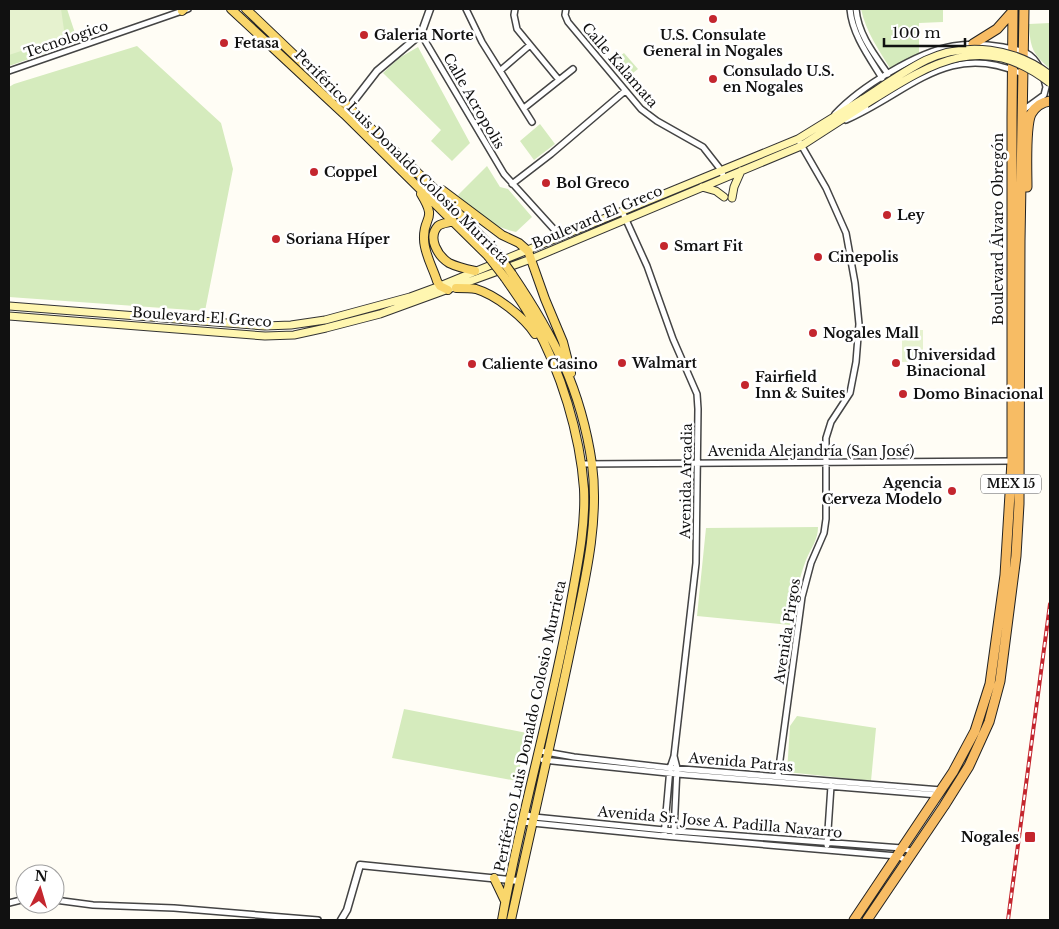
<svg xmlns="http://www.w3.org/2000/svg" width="1059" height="929" font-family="'Libre Baskerville',serif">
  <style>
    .green { fill: #d5ebbd }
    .pitch { fill: #e6f2cf }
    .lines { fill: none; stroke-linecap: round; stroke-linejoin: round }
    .minor-casing { stroke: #444; stroke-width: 8 }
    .tertiary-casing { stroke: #444; stroke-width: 9 }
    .secondary-casing { stroke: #333; stroke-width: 9 }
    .primary-casing { stroke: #222; stroke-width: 10 }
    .trunk-casing { stroke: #222; stroke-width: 11 }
    .minor { stroke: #fff; stroke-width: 5 }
    .tertiary { stroke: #fff; stroke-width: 6 }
    .secondary { stroke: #fff6b0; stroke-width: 7 }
    .primary { stroke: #f9d66b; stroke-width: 8 }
    .trunk { stroke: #f7bc64; stroke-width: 9 }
    .rail-casing { stroke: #c4262e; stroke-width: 4 }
    .rail { stroke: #fff; stroke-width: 2; stroke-dasharray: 5.5; stroke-linecap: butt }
    .secondary-bridge-casing { stroke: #333; stroke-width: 9; stroke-linecap: butt }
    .primary-bridge-casing { stroke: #222; stroke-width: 10; stroke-linecap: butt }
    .secondary-bridge { stroke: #fff6b0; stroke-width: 7 }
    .primary-bridge { stroke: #f9d66b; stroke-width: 8 }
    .poi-dot { fill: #c4262e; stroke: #fff; stroke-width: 2 }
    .labels { text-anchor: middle; stroke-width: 5; stroke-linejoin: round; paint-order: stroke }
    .shield { fill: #fff; stroke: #585858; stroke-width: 1 }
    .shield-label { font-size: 12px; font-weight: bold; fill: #111 }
    .poi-label { font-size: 14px; font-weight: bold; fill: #111; stroke: #fff; text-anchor: start }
    .street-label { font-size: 14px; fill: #111; stroke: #fff }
  </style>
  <rect width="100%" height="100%" fill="#fffdf5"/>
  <path class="green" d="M9,9H67L78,42L9,66Z
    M861,9H943V22L919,23V53L891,70C879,50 866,32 861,9Z
    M1050,23V69C1033,54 1030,48 1029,24Z
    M137,46L221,123L233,169L205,311L9,297V87L14,84Z
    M418,47L470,143L452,161L431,141L441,130L383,73L399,58Z
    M624,53L638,69L624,80L610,63Z
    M540,124L555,144L534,160L520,141Z
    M487,166L500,187L508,189L532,217L516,232C494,228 473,212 458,195Z
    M818,527C818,540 811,548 806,560C798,581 794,603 790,625L697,616L706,528Z
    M404,709L527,733L517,781L392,758Z
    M797,716L876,728L871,781L787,772L790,726Z"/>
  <path class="pitch" d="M9,9H61L64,30L60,38L9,55Z
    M902,330H923V361L902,362Z"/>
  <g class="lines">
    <defs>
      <path id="minor" d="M466,9L482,42L532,122
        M515,9L514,15L517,29L559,80
        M566,9L565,15L568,22L641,109L657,121L703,147L721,170L724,178
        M850,9C852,34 869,57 882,78
        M856,9C858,34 874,54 888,74
        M421,34L504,174L561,237
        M501,70L530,45
        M9,71L188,9
        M524,108L573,69
        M1022,111L1044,95L1046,87L1044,79
        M835,114C860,87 917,52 953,46C970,43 986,44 1003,47C1021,50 1031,51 1040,68
        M846,120C910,92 948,40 1022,74
        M512,184L551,154L625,91
        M622,211L647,266L673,339L697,394L698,409L696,563L674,756L670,768L664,836
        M581,464L1012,461
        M540,751L574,757L670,768L941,790
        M543,760L677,774L938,795
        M777,782L802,597L811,563L824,533L826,519V438L831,422L850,393L856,362L859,324L855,283L846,233L826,188L800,143
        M524,814L534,817L674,831L902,848L913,852
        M522,822L664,836L897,856L908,861
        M674,832L677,768L674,756
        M827,845L831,786
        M55,900L93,905L174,908L318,920
        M9,903L25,899"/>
      <path id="tertiary" d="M346,111L377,71L421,34L430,9
        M341,920L347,910L360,865L519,881"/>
      <path id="secondary" d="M702,187L716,191L724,197
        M732,198L734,187L741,171
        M9,306L265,326L291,325L325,320L410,297L440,286L798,139L863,99
        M9,316L265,336L294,335L326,328L380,314L531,259L801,146L866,104"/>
      <path id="primary" d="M231,9L344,114L488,256
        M246,9L442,196L497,253
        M182,11L184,9
        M442,190L502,235L519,243L528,251L545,299L563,342L571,373
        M421,194C438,222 423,215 424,239C424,253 433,268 437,281L440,286L448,290
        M453,221C448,223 442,223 438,226C427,238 438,256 449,263C457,267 466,269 475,271
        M456,288C463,288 470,288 476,289C496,295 524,317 535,334
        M494,878L505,901
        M502,920C520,817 550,716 569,613C576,572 586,530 584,489C580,434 561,371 534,323C526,307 515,293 505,278
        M511,920C531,829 552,738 571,647C583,588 600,525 592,464C581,389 554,336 512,274"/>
      <path id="trunk" d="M973,44L997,29L1013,11
        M1027,187C1027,171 1025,127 1031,114C1035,107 1042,102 1050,101
        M854,920L953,772L975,731L990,684L1005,575L1012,461V117L1013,9
        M867,920L944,806L969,766L989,722L1000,681L1016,556L1019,504L1020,241L1024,9"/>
    </defs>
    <use href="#minor" class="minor-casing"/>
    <use href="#tertiary" class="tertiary-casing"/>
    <use href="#secondary" class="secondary-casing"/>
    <use href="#primary" class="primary-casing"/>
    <use href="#trunk" class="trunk-casing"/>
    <use href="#minor" class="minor"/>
    <use href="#tertiary" class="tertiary"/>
    <use href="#secondary" class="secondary"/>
    <use href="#primary" class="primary"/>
    <use href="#trunk" class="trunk"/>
    <defs>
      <path id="rail" d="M1008,920L1050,604"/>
    </defs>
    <use href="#rail" class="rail-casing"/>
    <use href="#rail" class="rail"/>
    <defs>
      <path id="secondary-bridge" d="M863,99C883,86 904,71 926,60C967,41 1015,48 1050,75
        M866,104C930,64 981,29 1050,83"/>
      <path id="primary-bridge" d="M497,253L512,274
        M488,256L505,278"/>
    </defs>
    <use href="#secondary-bridge" class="secondary-bridge-casing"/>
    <use href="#primary-bridge" class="primary-bridge-casing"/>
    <use href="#secondary-bridge" class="secondary-bridge"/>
    <use href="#primary-bridge" class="primary-bridge"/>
  </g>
  <g class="poi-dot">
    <circle cx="713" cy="19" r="5"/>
    <circle cx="364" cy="35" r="5"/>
    <circle cx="224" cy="43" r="5"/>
    <circle cx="713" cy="79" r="5"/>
    <circle cx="314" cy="172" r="5"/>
    <circle cx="546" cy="183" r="5"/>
    <circle cx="887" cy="215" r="5"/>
    <circle cx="276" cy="239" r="5"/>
    <circle cx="664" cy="246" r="5"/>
    <circle cx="818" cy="257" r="5"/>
    <circle cx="813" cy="333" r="5"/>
    <circle cx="622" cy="363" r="5"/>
    <circle cx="896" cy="363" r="5"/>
    <circle cx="472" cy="364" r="5"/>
    <circle cx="745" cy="385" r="5"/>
    <circle cx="903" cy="394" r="5"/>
    <circle cx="952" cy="491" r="5"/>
    <rect x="1024" y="831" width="12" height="12" rx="2.5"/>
  </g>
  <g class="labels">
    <rect class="shield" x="981" y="474.5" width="60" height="19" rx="4"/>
    <g class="shield-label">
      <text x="1011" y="488">MEX 15</text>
    </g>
    <g class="poi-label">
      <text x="374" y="40">Galeria Norte</text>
      <text x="713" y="40" text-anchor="middle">U.S. Consulate<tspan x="713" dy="16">General in Nogales</tspan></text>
      <text x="234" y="48">Fetasa</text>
      <text x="723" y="76">Consulado U.S.<tspan x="723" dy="16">en Nogales</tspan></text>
      <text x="324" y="177">Coppel</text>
      <text x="556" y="188">Bol Greco</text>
      <text x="897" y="220">Ley</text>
      <text x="286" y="244">Soriana Híper</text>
      <text x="674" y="251">Smart Fit</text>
      <text x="828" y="262">Cinepolis</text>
      <text x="823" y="338">Nogales Mall</text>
      <text x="906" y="360">Universidad<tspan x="906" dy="16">Binacional</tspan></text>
      <text x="632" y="368">Walmart</text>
      <text x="482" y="369">Caliente Casino</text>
      <text x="755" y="382">Fairfield<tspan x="755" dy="16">Inn &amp; Suites</tspan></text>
      <text x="913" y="399">Domo Binacional</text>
      <text x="942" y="488" text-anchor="end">Agencia<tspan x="942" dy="16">Cerveza Modelo</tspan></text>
      <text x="1019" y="842" text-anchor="end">Nogales</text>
    </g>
    <g class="street-label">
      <text transform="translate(66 39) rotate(-19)" y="5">Tecnologico</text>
      <text transform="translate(620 65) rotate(49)" y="5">Calle Kalamata</text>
      <text transform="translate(474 101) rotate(60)" y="5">Calle Acropolis</text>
      <text transform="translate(402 157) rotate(45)" y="5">Periférico Luis Donaldo Colosio Murrieta</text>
      <text transform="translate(597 217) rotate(-23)" y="5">Boulevard El Greco</text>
      <text transform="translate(998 229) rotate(-90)" y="5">Boulevard Álvaro Obregón</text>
      <text transform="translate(202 317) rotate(4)" y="5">Boulevard El Greco</text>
      <text x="811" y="456">Avenida Alejandría (San José)</text>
      <text transform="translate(686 481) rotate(-89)" y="5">Avenida Arcadia</text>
      <text transform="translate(787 631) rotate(-81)" y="5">Avenida Pirgos</text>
      <text transform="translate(530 726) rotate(-78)" y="5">Periférico Luis Donaldo Colosio Murrieta</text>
      <text transform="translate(741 762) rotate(5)" y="5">Avenida Patras</text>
      <text transform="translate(720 822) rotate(5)" y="5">Avenida Sr. Jose A. Padilla Navarro</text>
    </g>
  </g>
  <rect width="1059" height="929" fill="none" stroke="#111111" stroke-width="20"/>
  <g transform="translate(40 889) rotate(5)"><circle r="24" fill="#ffffff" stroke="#a0a0a0"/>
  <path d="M0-4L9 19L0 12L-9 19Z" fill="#c4262e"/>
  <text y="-8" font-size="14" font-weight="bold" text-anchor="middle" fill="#111111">N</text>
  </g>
  <path d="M884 38v8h81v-8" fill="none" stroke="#111111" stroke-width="2.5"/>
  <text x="892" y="38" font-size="15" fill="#111111" stroke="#ffffff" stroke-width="4" paint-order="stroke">100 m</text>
</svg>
